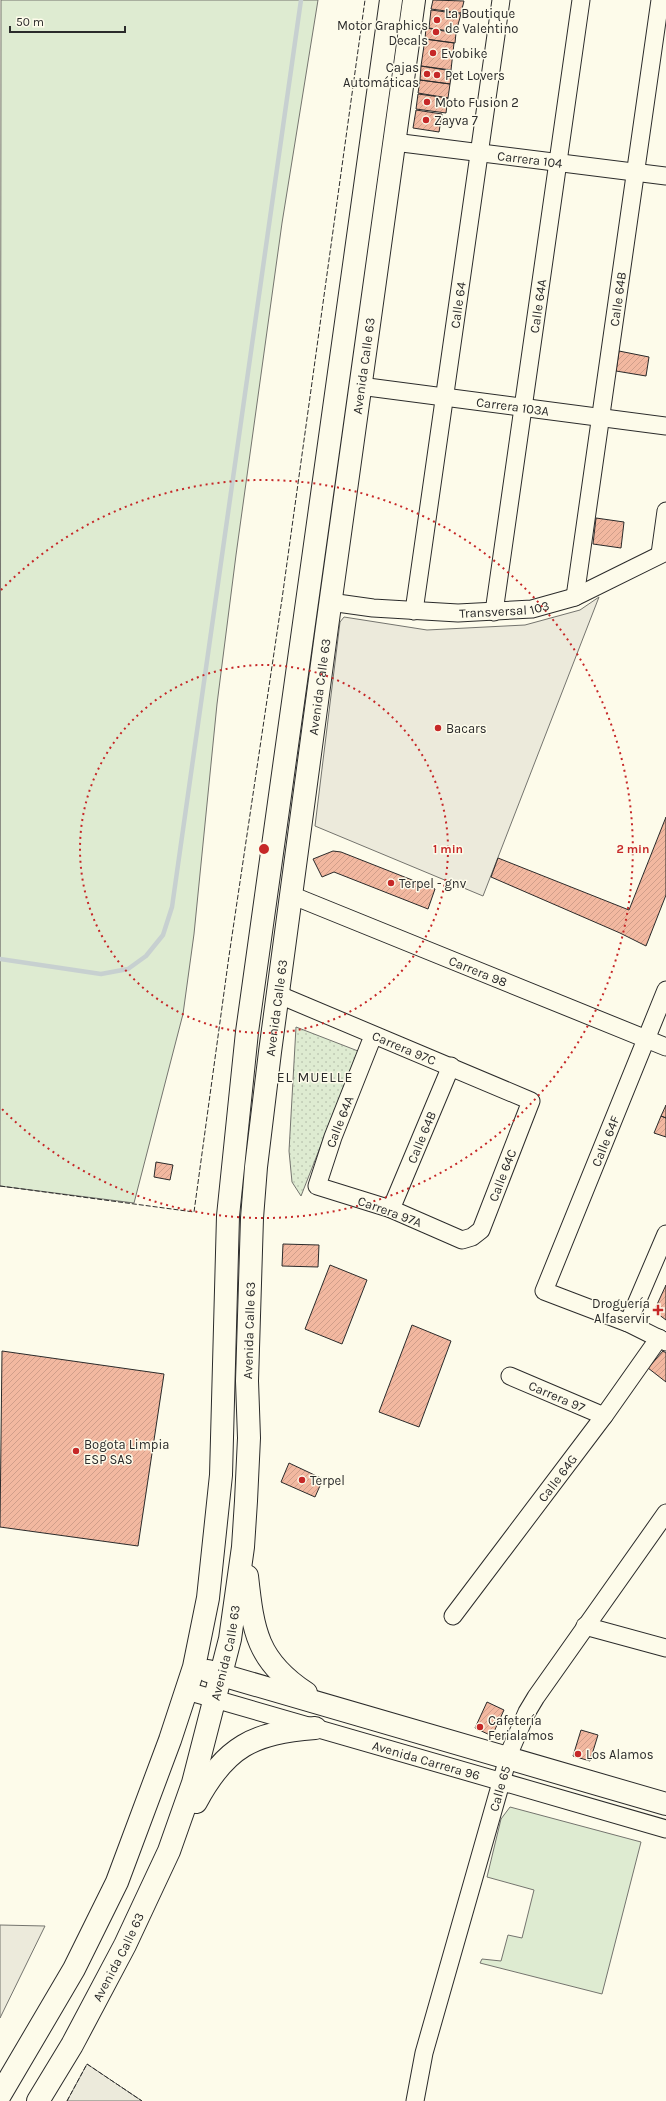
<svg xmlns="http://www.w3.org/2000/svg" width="666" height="2101" font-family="Karla,sans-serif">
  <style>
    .green { fill: #deebd1; stroke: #74746e }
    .park { fill: url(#park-dots); stroke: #74746e }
    .parking { fill: #eceadb; stroke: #74746e }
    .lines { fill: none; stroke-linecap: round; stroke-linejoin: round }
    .stream { stroke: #c7d0d0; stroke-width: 4.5 }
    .building { fill: url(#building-hatch); stroke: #2b2b2b }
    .minor-casing { stroke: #2b2b2b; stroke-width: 19 }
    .major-casing { stroke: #2b2b2b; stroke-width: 24 }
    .minor { stroke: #fdfbea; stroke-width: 17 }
    .major { stroke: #fdfbea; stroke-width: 22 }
    .fence { stroke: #2b2b2b; stroke-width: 1; stroke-dasharray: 5 2; stroke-linecap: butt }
    .ring { fill: none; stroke: #c62828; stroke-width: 2; stroke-dasharray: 2 4 }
    .poi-dot { fill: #c62828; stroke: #fdfbea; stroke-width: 1.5 }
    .labels { text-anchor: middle; stroke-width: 3; stroke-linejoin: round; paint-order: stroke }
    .poi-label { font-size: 13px; fill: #2b2b2b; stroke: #fdfbea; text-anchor: start }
    .street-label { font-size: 13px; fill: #2b2b2b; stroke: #fdfbea }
    .neighbourhood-label { font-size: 14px; letter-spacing: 1px; fill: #2b2b2b; stroke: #fdfbea }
    .centre { fill: #c62828; stroke: #fdfbea; stroke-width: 2 }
    .ring-label { font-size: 12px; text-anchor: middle; font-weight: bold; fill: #c62828; stroke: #fdfbea; stroke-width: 3; stroke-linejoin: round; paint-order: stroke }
  </style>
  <defs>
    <pattern id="park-dots" width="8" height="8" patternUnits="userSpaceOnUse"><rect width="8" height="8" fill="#deebd1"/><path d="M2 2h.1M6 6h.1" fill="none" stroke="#bfcab4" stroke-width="1.8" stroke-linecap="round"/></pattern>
    <pattern id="building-hatch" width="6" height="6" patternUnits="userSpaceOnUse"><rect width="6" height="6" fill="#f2b8a0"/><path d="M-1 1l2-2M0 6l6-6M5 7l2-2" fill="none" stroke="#d09e8a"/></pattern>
  </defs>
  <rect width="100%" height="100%" fill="#fdfbea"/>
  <path class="green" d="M1,0H318L282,223L236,555L217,704L194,934L183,1014L134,1203L0,1186Z
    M510,1807L641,1842L602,1994L480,1963L482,1959L501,1961L508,1935L522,1938L534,1890L487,1877L501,1819Z"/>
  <path class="park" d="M296,1027L358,1051L301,1196L292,1182L289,1151Z"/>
  <path class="parking" d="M599,597L483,896L315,826L340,622L344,617L427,630L525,625L580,610Z
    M0,1925L45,1926L0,2018Z
    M87,2064L142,2101H67Z"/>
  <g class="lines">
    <path class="stream" d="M0,959L101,974L128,969L146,956L163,935L172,907L301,0"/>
  </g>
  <path class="building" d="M433,0L464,1L461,13L431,9Z
    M431,10L461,14L456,32L429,28Z
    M426,28L456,33L455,43L425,39Z
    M425,39L454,43L451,70L421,66Z
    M421,66L452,71L450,84L420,80Z
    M420,80L450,84L448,98L418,93Z
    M418,94L448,98L446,113L416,109Z
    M416,110L442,114L439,132L413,128Z
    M619,351L649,357L646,376L616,371Z
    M596,518L624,522L621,548L593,544Z
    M666,817V895L646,946L620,933L491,877L498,858L629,910Z
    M333,851L341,852L435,889L428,909L334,872L322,877L313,859Z
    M666,1105V1118L661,1116Z
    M661,1116L666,1118V1137L654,1133Z
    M156,1162L173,1165L170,1180L154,1177Z
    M283,1244L319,1245L318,1267L282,1266Z
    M330,1265L367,1280L342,1344L305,1329Z
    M666,1285V1320L654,1311Z
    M412,1325L451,1341L419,1427L379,1412Z
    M2,1351L164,1374L138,1546L0,1527Z
    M663,1351L666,1353V1382L648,1368Z
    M289,1463L323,1479L315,1497L281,1482Z
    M487,1702L504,1710L492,1736L475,1728Z
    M581,1730L598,1735L590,1761L573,1756Z"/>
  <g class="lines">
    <defs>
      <g id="minor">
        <path id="s1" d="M394,142L666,176"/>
        <path id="s2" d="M360,386L666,426"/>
        <path d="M660,554L666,511"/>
        <path id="s3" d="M575,597L660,0"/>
        <path id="s4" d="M330,602L373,608L458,613L532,609L575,597L666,552"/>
        <path id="s5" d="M414,611L501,0"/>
        <path id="s6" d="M494,612L581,0"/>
        <path id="s7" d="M291,895L666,1047"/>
        <path d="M666,990L544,1291L628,1323L666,1342"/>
        <path id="s8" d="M277,994L531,1101L481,1230L472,1237L462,1240L391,1209L317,1186L333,1137L373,1036"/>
        <path id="s9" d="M391,1209L451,1066"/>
        <path d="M628,1323L666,1234"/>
        <path id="s10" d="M510,1376L604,1416"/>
        <path id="s11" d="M453,1616L604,1416L659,1338"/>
        <path d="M585,1626L666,1648"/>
        <path id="s12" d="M187,1691L666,1829"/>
        <path id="s13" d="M415,2101L424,2053L510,1751L527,1712L536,1697L666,1513"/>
      </g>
      <g id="major">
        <path d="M247,1576C253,1631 257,1661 306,1693"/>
        <path d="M208,1671L666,1804"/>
        <path d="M196,1802C226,1746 253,1733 315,1728"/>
        <path d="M0,2095L74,1969L117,1882L170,1740L194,1667L208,1598L221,1475L228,1216L247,1032L391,0"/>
        <path id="s14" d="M38,2101L72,2045L125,1945L169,1851L193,1783L230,1639L243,1547L246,1501L249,1438L247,1381L252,1218L256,1167L270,1052L327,627L414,0"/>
      </g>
    </defs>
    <use href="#minor" class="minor-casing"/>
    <use href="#major" class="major-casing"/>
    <use href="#minor" class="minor"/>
    <use href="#major" class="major"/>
    <path class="fence" d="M0,1186L194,1212L229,956L282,599L365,0
      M67,2101L87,2064L142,2101"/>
  </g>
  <g class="ring">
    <circle cx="264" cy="849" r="184"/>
    <path d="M1 590A369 369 0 1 1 1 1108"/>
  </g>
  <g class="poi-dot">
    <circle cx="437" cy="20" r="4"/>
    <circle cx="436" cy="32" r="4"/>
    <circle cx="433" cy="53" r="4"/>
    <circle cx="427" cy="74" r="4"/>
    <circle cx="437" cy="75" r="4"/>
    <circle cx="427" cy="102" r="4"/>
    <circle cx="426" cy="120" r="4"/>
    <circle cx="438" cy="728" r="4"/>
    <circle cx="391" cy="883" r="4"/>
    <path d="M656 1304h4v4h4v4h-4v4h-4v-4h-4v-4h4z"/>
    <circle cx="76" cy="1451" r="4"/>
    <circle cx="302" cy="1480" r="4"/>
    <circle cx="480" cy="1727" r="4"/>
    <circle cx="578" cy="1754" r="4"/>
  </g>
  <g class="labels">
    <g class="poi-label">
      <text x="445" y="18">La Boutique<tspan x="445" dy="15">de Valentino</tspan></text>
      <text x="428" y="30" text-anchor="end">Motor Graphics<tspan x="428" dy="15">Decals</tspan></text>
      <text x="441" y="58">Evobike</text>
      <text x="419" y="72" text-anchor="end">Cajas<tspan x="419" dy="15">Automáticas</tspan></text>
      <text x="445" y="80">Pet Lovers</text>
      <text x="435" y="107">Moto Fusion 2</text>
      <text x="434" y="125">Zayva 7</text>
      <text x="446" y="733">Bacars</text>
      <text x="399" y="888">Terpel - gnv</text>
      <text x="650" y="1308" text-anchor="end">Droguería<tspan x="650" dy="15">Alfaservir</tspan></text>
      <text x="84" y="1449">Bogota Limpia<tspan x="84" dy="15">ESP SAS</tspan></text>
      <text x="310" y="1485">Terpel</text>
      <text x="488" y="1725">Cafetería<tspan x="488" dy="15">Ferialamos</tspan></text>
      <text x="586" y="1759">Los Alamos</text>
    </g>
    <g class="street-label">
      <text dy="5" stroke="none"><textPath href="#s1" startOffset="137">Carrera 104</textPath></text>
      <text dy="5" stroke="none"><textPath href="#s3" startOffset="301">Calle 64B</textPath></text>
      <text dy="5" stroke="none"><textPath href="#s5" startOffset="309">Calle 64</textPath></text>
      <text dy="5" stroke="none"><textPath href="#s6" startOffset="309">Calle 64A</textPath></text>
      <text dy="5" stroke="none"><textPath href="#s14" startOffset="1785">Avenida Calle 63</textPath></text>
      <text dy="5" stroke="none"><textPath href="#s2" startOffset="154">Carrera 103A</textPath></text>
      <text dy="5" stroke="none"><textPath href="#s4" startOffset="175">Transversal 103</textPath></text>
      <text dy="5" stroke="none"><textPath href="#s14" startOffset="1461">Avenida Calle 63</textPath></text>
      <text dy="5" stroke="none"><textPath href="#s7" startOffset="202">Carrera 98</textPath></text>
      <text dy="5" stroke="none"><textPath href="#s14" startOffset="1137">Avenida Calle 63</textPath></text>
      <text dy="5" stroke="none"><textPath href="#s8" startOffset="138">Carrera 97C</textPath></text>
      <text dy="5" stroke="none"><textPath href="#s8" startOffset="659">Calle 64A</textPath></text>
      <text dy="5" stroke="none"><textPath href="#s9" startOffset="78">Calle 64B</textPath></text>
      <text transform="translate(605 1141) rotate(-68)" y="5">Calle 64F</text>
      <text transform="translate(502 1175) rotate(-69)" y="5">Calle 64C</text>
      <text transform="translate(390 1211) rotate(20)" y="5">Carrera 97A</text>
      <text dy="5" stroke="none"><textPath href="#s14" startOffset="813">Avenida Calle 63</textPath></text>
      <text dy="5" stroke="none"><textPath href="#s10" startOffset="51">Carrera 97</textPath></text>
      <text dy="5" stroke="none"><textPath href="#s11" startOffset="173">Calle 64G</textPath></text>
      <text dy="5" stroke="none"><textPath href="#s14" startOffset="489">Avenida Calle 63</textPath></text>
      <text dy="5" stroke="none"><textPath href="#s12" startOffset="249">Avenida Carrera 96</textPath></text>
      <text dy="5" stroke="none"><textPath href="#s13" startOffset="324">Calle 65</textPath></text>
      <text dy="5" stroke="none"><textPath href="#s14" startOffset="165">Avenida Calle 63</textPath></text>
    </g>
    <g class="neighbourhood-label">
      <text x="315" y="1082">EL MUELLE</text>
    </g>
  </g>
  <circle cx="264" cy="849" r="6" class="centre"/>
  <g class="ring-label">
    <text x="448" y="853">1 min</text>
    <text x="633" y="853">2 min</text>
  </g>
  <path d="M10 26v6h115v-6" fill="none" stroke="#2b2b2b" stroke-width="2"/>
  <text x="16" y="26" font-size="12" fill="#2b2b2b" stroke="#fdfbea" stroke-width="3" paint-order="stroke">50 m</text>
</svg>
